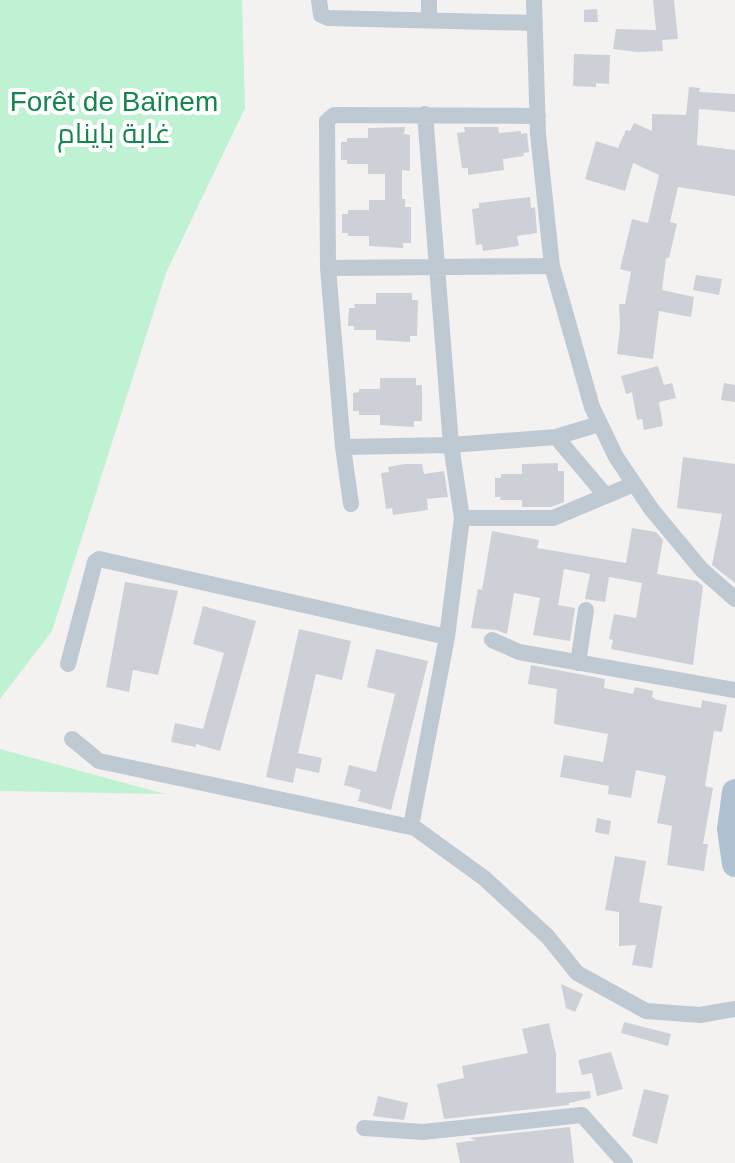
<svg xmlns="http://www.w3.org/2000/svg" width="735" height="1163" font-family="Helvetica,Cairo,sans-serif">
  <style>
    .green { fill: #bff2d3 }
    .building { fill: #cdd0d6 }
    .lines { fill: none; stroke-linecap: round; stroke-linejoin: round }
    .street { stroke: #bfc9d1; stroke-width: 16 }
    .primary { stroke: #b0c1d1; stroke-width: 26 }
    .labels { text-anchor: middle; stroke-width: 8; stroke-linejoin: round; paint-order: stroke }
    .park-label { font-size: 28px; fill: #14864e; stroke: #fff }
  </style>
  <rect width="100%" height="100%" fill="#f4f1f1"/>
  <path class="green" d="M0,0H242L245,108L166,273L52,631L0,699Z
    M0,749L165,794L0,791Z"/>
  <path class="building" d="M653,0H674L678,39L662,40L663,51L636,52L613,49L616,29L656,30Z
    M597,9L598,22H584V10Z
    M574,54L610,55L609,84L596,83V87L573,86Z
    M689,87L700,88L699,92L735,94V112L699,109L697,145L735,150V196L678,187L670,222L677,224L669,258H666L662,290L694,297L691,317L659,311L653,359L617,354L620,327L619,304H625L631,272L620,269L632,219L648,223L659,175L633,163L625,191L585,179L596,141L618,148L626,130L630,131L634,123L652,131V114L686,115Z
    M405,127L404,134L410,135V171L402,170V199H405V207H411V243H403V248L369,246V236H348V233H342V214H348V210H369V200H385V174H368V164H347V160H341V142H347V138H368V128Z
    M464,127H498L499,133L521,131V134L527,133L529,152L523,153L524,156L503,159L504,170L468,175V168H462L457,133L465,132Z
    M530,197L531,208L535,207L537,233L517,236L519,246L483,251L482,244L476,245L472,209L479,208V203Z
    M696,275L722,279L719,295L693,290Z
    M376,293H412V300H418L417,336H410V342L376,340V330H354V326H348L349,308H355L354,304H376Z
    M658,366L664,385L672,383L676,398L659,402L663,426L644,430L642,419L637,420L632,392L626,394L621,376Z
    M380,378H416V385H422V421H414V427L380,425V415H359V411H353V393L359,392V389H380Z
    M724,383L735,385V402L721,400Z
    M683,457L735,464V583L712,565L722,514L677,508Z
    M558,463V471H564V502L551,507H522V500H500L501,497H495V478H501V474H522V464Z
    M405,464H422L424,474L444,471L448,497L427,499L428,510L393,515L392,508L386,509L381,473L389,472L388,467Z
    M632,528L656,532L663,540L657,574L697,581L703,586L693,665L611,649L613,640L609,639L614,614L636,618L642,583L609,577L605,602L585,599L590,574L564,569L558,605L575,608L570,641L533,635L540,598L514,593L507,634L496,630L471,628L478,589L482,590L492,531L539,540L537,548L626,563Z
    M125,582L178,591L158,675L133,670L129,692L106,687Z
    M203,606L256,621L220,751L196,744V747L171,742L175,723L203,729L224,653L193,644Z
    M299,629L351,641L342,680L316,674L298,753L322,758L319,773L296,768L293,783L266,777Z
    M376,649L428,661L391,810L358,801L361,790L344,785L349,765L376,772L395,694L367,687Z
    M531,665L605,679L604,688L633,694L635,687L653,691L652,697L657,700L701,708L702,700L727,705L722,732L714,731L705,786L713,788L703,844H708L704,871L667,865L672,826L657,823L666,776L636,770L631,798L608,794L609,786L560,777L564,755L603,762L608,734L554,724L557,689L528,684Z
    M597,818L611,821L609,835L595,832Z
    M615,856L646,861L639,902L662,906L652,968L632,965L636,945L619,946V912L605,910Z
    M561,984L583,994L575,1012L566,1008Z
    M624,1022L671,1034L668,1046L621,1033Z
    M549,1023L556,1054V1093L590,1091L591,1098L569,1103V1105L444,1119L437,1084L464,1078L462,1066L528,1053L522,1029Z
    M611,1052L623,1089L597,1096L592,1073L582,1075L578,1060Z
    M644,1089L669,1095L657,1144L632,1136Z
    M378,1096L408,1103L404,1120L373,1116Z
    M570,1127L574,1163H460L456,1143L476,1140L469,1138Z"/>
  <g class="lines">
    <path class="street" d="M319,0L321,15L328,18L535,23
      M429,0V20
      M534,0L538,134L552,266L592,407L616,457L652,510L702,570L735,599
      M328,268L552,266
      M556,437L606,496
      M343,447L451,445L556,437L599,424
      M351,504L343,447L328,268L327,121L334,115L538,116
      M462,518H553L634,484
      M492,640L519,652L735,690
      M578,663L586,610
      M68,664L95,562L99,559L447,637
      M72,739L99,761L415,828L484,878L548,937L577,973L646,1011L700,1015L735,1009
      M411,826L447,637L462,518L451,445L425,114
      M364,1128L423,1132L582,1115L625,1163"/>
    <path class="primary" d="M735,792L730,829L735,864"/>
  </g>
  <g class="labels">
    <g class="park-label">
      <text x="114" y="111">Forêt de Baïnem<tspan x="114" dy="32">غابة باينام</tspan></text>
    </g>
  </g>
</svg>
